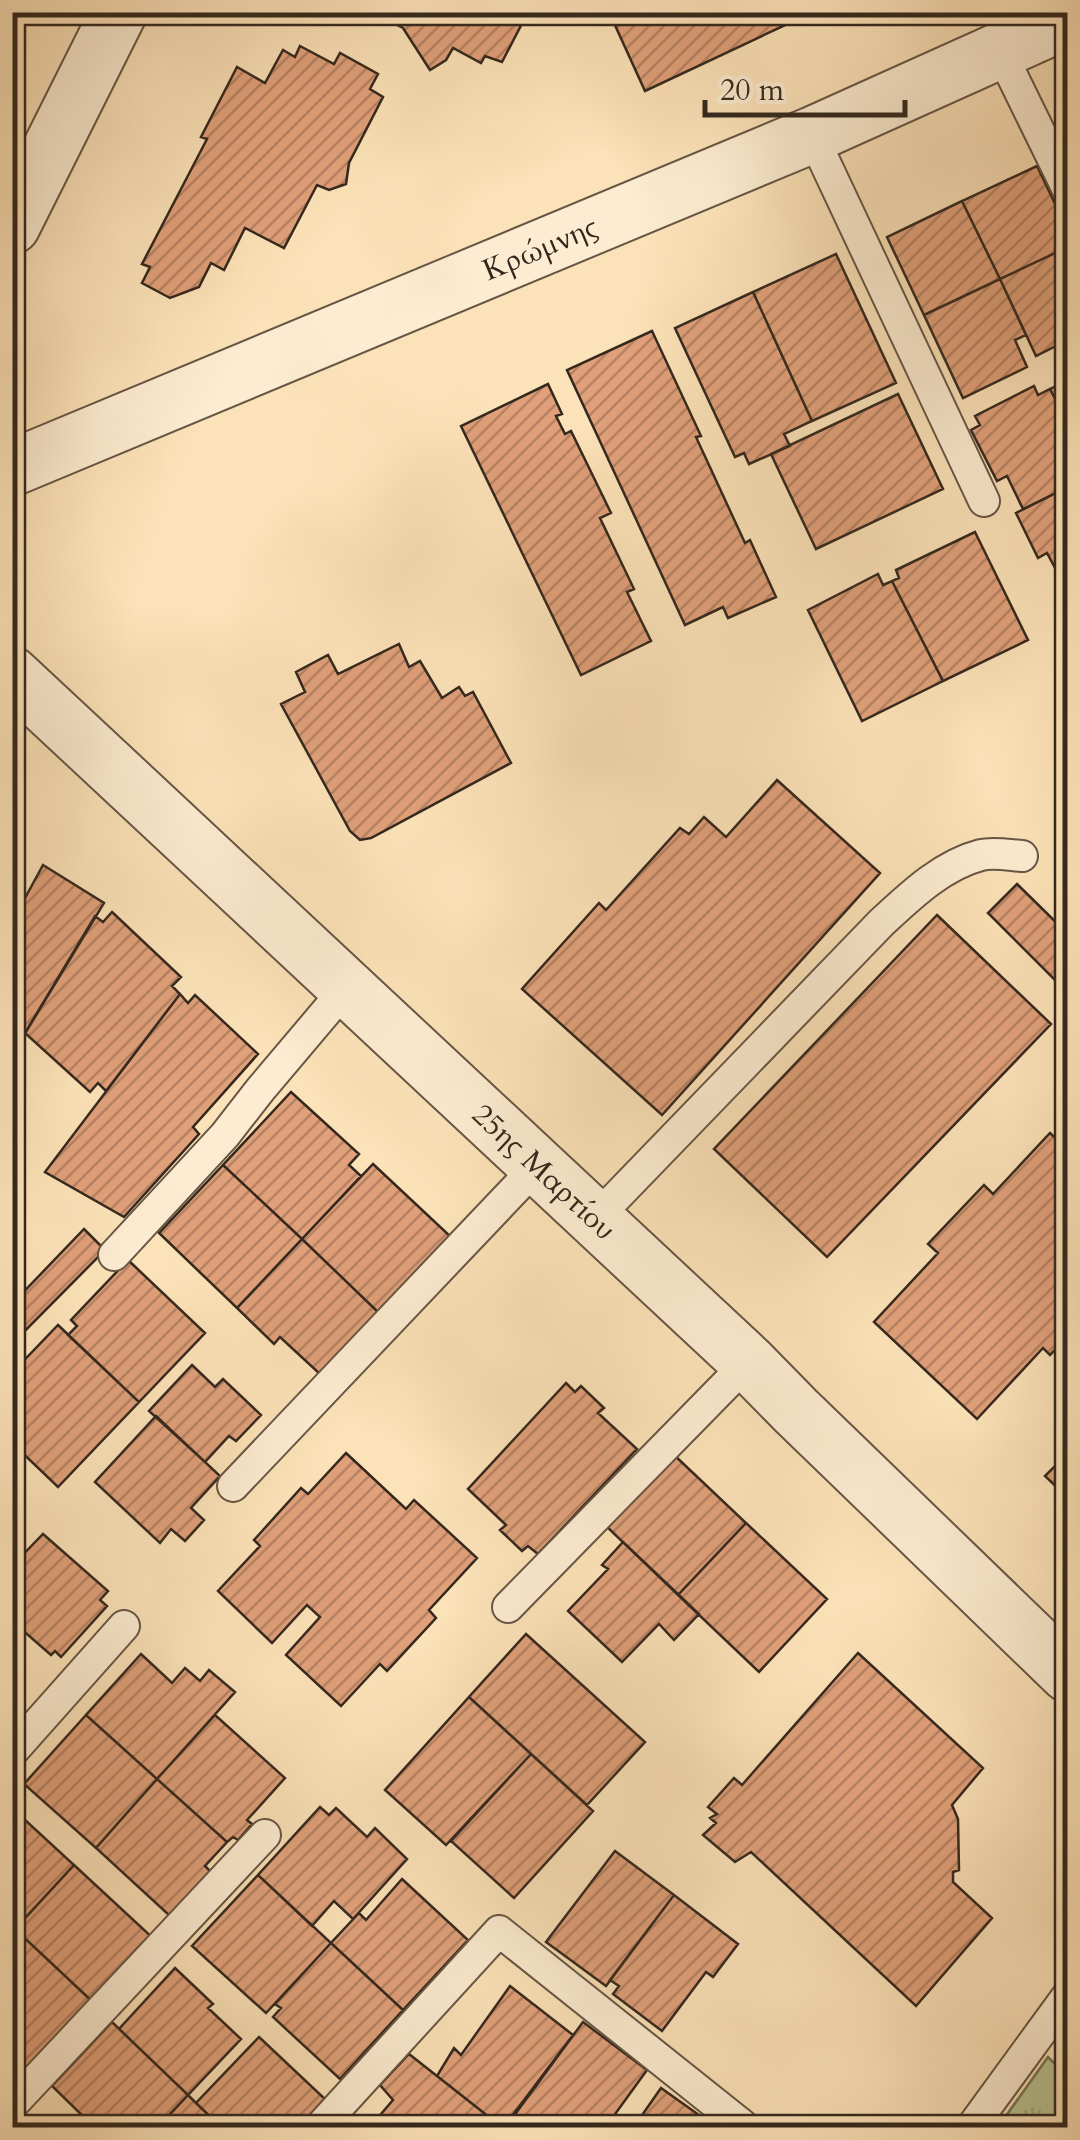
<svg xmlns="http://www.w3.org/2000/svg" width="1080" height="2140" font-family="Cardo,serif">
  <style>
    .grass { fill: url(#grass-tufts); stroke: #767658; stroke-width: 2.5 }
    .building { fill: url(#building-hatch); stroke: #34281e; stroke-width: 2.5 }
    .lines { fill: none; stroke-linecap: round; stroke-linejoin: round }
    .lane-casing { stroke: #665644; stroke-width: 34 }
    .street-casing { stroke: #665644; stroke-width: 59 }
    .lane { stroke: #fdecd1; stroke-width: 30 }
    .street { stroke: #fdecd1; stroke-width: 55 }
    .labels { text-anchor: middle; stroke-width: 9; stroke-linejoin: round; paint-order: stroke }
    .street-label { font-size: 30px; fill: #34281e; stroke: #fdecd1 }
  </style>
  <defs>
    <pattern id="grass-tufts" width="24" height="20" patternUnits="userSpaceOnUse" patternTransform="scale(2.5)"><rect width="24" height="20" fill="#b9c493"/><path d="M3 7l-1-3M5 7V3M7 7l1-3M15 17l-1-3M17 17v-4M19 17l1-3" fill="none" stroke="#a0a87e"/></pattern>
    <pattern id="building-hatch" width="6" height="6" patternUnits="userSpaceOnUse" patternTransform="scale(2.5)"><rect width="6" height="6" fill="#e0a079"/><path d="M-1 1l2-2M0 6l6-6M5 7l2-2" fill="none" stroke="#b68263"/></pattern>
  </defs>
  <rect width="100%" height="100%" fill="#fce2b8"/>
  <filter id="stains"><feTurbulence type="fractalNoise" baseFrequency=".002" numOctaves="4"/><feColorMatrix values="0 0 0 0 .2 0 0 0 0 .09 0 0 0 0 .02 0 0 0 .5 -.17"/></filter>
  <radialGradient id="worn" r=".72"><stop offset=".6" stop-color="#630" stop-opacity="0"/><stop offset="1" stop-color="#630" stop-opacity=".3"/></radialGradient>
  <path class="grass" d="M1048,2057L1066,2075L1067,2103L1045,2127H998Z"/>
  <path class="building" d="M371,12H528L502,62L485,56L481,63L453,48L446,60L430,70L403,28Z
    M609,12H813L645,91Z
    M300,46L334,64L340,53L378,74L370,89L383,97L349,163L346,184L329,190L317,185L284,248L245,228L224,270L211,263L199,287L170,298L142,283L150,267L142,264L207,139L201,137L237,67L265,83L283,50L295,57Z
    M1037,166L1068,231V247L1000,279L962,201Z
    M962,201L1000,279L924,315L887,237Z
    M1068,247V351L1062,354L1058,345L1036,356L1000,279Z
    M836,254L896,383L812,421L753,292Z
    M1000,279L1026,335L1015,340L1027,367L963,398L924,315Z
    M753,292L812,421L784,434L790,446L749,464L744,453L735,457L675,328Z
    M652,331L701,436L696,437L745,543L750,540L776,597L728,618L723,607L685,625L567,370Z
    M1068,380V424L1050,389Z
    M548,384L562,414L556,416L565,434L571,431L611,513L600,518L634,589L627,592L651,641L581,675L461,426Z
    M1034,386L1038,395L1050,389L1068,424V487L1023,509L1007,476L997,481L971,430L980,425L975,416Z
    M898,394L943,489L816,549L771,454Z
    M1068,487V592L1047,553L1038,558L1016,513Z
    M975,532L1028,640L943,681L892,581L899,578L896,570Z
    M878,574L883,585L892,581L943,681L862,721L808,610Z
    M399,644L409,667L420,661L442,698L459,687L465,696L473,692L511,763L371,838L360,840L350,831L281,704L305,692L296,672L328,655L338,674Z
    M777,780L880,873L662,1115L522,989L599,903L606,910L680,828L689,834L704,817L726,837Z
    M43,865L104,903L12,1055V922Z
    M1017,884L1068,934V966L1054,979L988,913Z
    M112,912L181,977L172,986L180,994L106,1091L98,1083L90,1092L25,1033L95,916L103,922Z
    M937,915L1051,1024L827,1257L714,1149Z
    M180,994L188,1003L195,995L258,1054L193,1127L199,1134L124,1217L45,1172Z
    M291,1092L359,1154L349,1165L361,1176L302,1239L223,1165Z
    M1050,1133L1068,1150V1337L1050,1355L1043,1348L977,1419L874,1322L938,1253L928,1244L984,1185L993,1194Z
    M373,1164L451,1237L379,1313L302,1239Z
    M223,1165L302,1239L237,1308L159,1233Z
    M84,1229L105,1250L12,1344V1304Z
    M302,1239L379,1313L321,1375L280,1337L274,1344L237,1308Z
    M128,1260L205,1333L139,1402L68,1335L77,1326L71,1320Z
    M58,1325L139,1402L58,1487L12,1443V1373Z
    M192,1365L215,1387L223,1379L261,1415L236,1441L229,1436L205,1462L149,1411Z
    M566,1383L575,1392L581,1386L604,1408L598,1413L637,1449L538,1554L528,1546L522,1551L500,1530L506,1525L468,1489Z
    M156,1416L220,1476L191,1508L204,1520L185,1541L171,1529L160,1543L95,1482Z
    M346,1453L406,1509L414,1500L477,1558L429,1610L436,1618L387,1671L380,1664L341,1706L286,1655L320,1617L307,1605L272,1643L218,1591L260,1546L254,1540L301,1488L308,1494Z
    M672,1453L746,1523L678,1595L605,1525Z
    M1068,1453V1498L1045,1476Z
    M746,1523L827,1599L759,1672L678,1595Z
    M43,1534L108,1591L100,1600L107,1606L61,1657L55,1651L51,1655L12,1621V1566Z
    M623,1542L699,1614L674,1640L659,1624L622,1662L568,1611L608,1569L602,1565Z
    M526,1634L645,1742L587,1805L469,1697Z
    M858,1653L983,1768L952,1805L958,1819L959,1870L953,1872V1882L992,1918L916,2006L751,1852L735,1862L703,1835L716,1823L710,1818L717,1814L708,1807L734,1778L742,1785Z
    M141,1654L172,1683L185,1668L200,1681L209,1670L235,1692L157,1779L86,1715Z
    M469,1697L531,1754L446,1845L385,1790Z
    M86,1715L157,1779L96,1848L24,1784Z
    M215,1715L285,1778L247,1820L252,1824L238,1840L233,1837L227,1842L157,1779Z
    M531,1754L593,1811L514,1898L451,1841Z
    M157,1779L227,1842L205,1866L210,1871L170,1916L96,1848Z
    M320,1807L329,1815L336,1808L367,1837L375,1828L407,1859L353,1919L334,1901L312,1926L258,1875Z
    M12,1808L74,1865L15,1929L12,1927Z
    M615,1851L674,1895L606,1986L546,1942Z
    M74,1865L155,1940L96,2005L15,1929Z
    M258,1875L331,1943L266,2013L192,1946Z
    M402,1879L468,1940L403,2010L331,1943L359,1913L366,1920Z
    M674,1895L738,1944L713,1977L706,1972L662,2031L613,1994L619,1986L610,1980Z
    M15,1929L96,2005L26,2079L12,2067V1932Z
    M331,1943L403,2010L340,2079L273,2017L281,2008L275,2004Z
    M175,1968L213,2004L208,2008L241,2039L188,2095L119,2029Z
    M510,1986L573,2035L503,2128L437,2076L454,2048L461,2055Z
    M112,2022L188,2095L157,2128H95L52,2086Z
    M583,2022L647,2070L605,2128H505Z
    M259,2037L326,2100L300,2128H222L196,2103Z
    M409,2054L437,2076L503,2128H369L393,2100L380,2085Z
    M661,2088L713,2125L711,2128H633Z
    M188,2095L196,2103L222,2128H157Z"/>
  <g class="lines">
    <defs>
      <path id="lane" d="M1000,51L1068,190
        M812,135L984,501
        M595,1219L881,923C910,896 942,865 981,855C993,852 1009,855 1022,856
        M114,1255L225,1135L260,1090L347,987
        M233,1486L538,1165
        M508,1607L748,1362
        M12,1752L124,1626
        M12,2105L265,1835
        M319,2128L499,1931L746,2128
        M971,2128L1068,1995"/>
      <g id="street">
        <path d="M12,226L119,12"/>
        <path id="s1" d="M12,468L812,135L1068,20"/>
        <path id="s2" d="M12,675L748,1362L795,1410L1068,1674"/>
      </g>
    </defs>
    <use href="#lane" class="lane-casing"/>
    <use href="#street" class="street-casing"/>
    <use href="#lane" class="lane"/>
    <use href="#street" class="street"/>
  </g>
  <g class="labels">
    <g class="street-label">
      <text dy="10" stroke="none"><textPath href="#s1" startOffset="572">Κρώμνης</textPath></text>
      <text dy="10" stroke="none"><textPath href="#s2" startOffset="728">25ης Μαρτίου</textPath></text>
    </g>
  </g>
  <rect width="1080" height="2140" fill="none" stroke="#fce2b8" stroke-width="50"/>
  <rect x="15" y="15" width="1050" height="2110" fill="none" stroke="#34281e" stroke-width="5"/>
  <rect x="25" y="25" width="1030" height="2090" fill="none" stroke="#34281e" stroke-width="2.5"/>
  <path d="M705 100v15h200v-15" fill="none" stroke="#34281e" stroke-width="5"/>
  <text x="720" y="100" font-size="30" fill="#34281e" stroke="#fdecd1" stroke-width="8" paint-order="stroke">20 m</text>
  <rect width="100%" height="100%" filter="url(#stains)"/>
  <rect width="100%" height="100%" fill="url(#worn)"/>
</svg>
